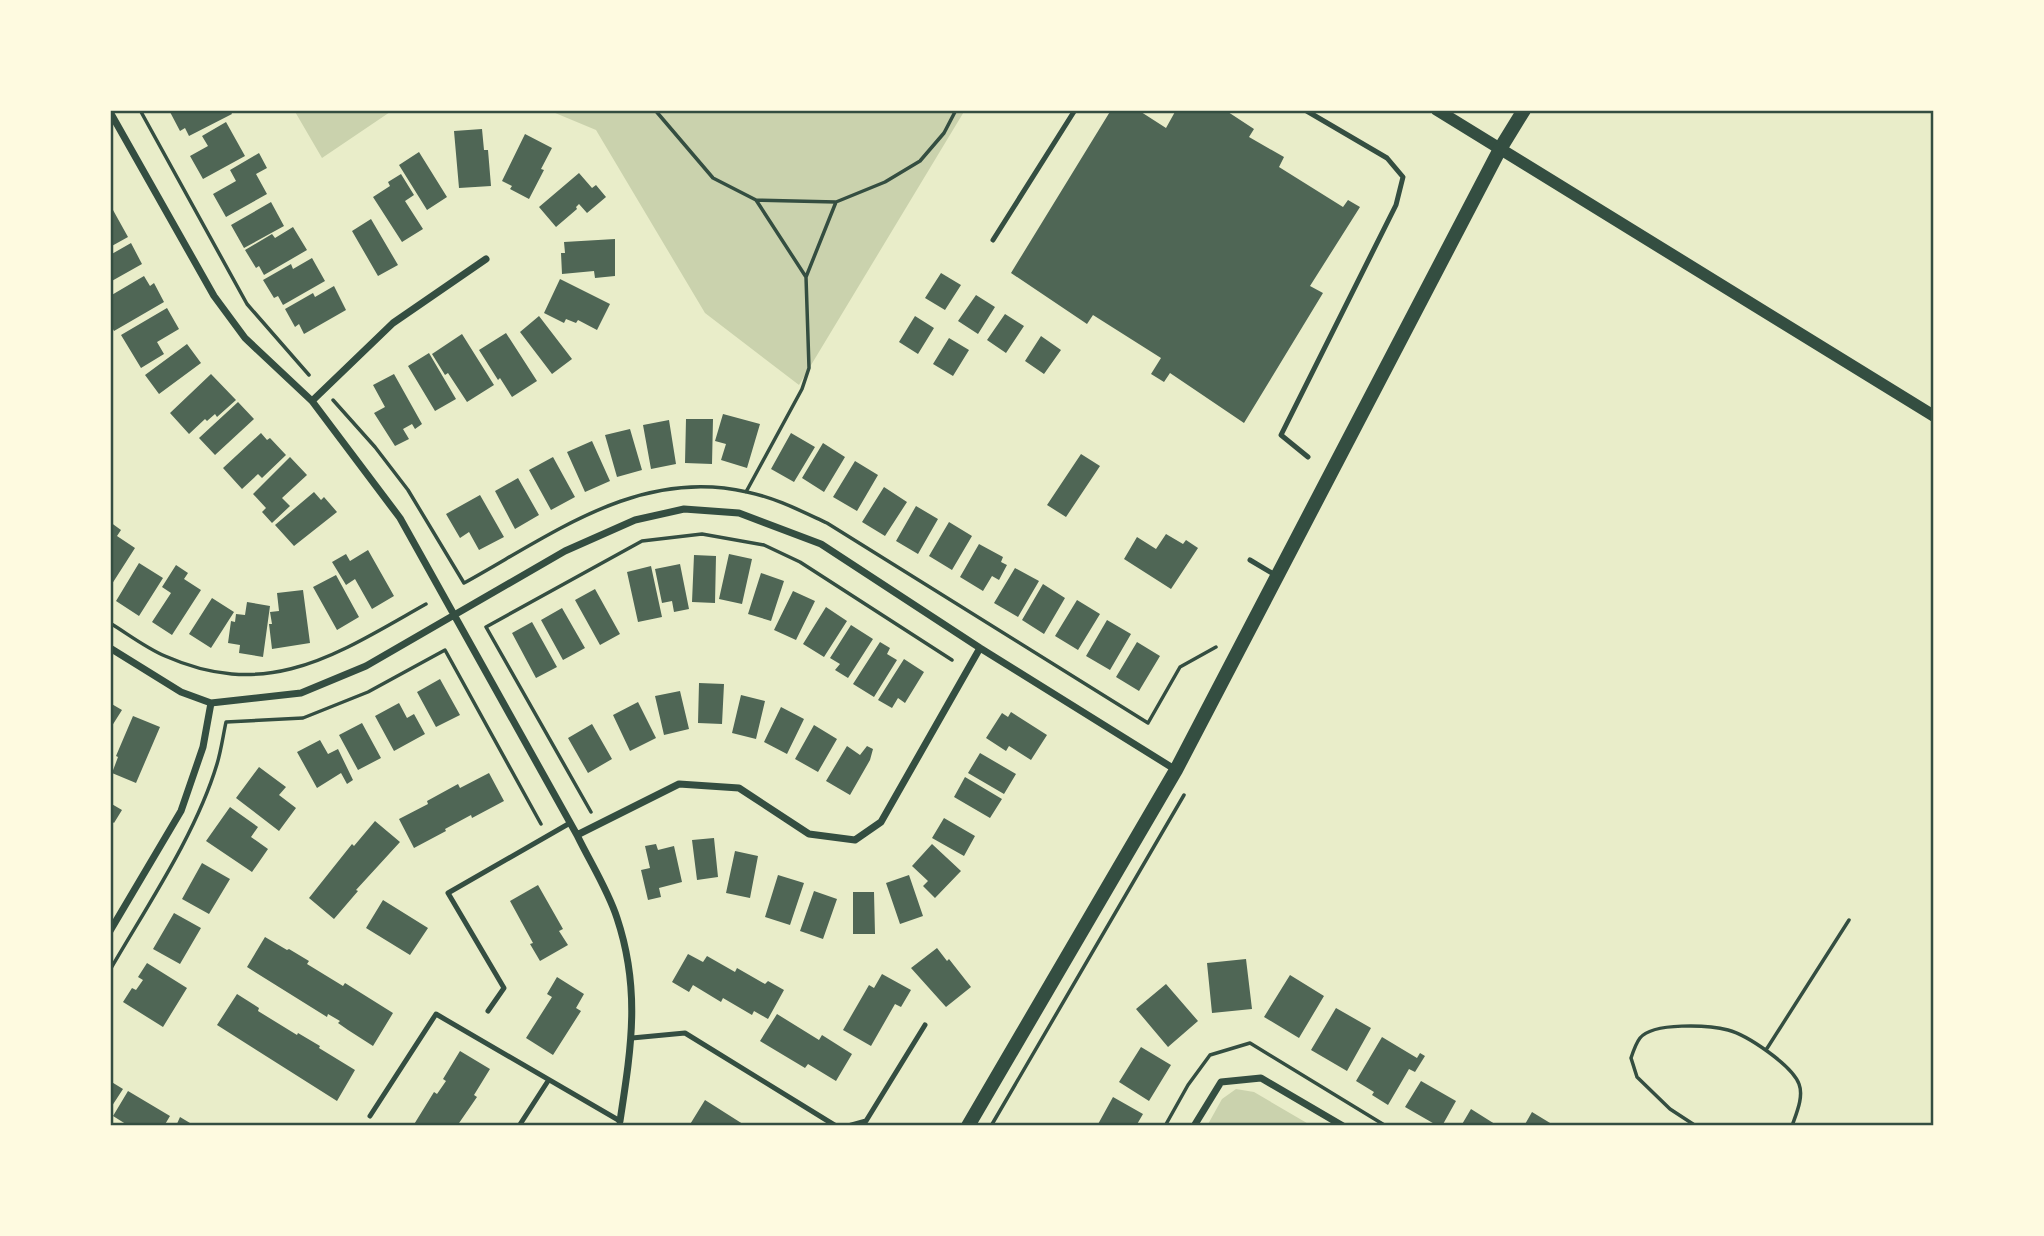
<svg xmlns="http://www.w3.org/2000/svg" width="2044" height="1236" font-family="'Golos Text',sans-serif">
  <style>
    .green { fill: #cad2ad }
    .building { fill: #4f6655 }
    .lines { fill: none; stroke-linecap: round; stroke-linejoin: round }
    .path { stroke: #344e41; stroke-width: 3.5 }
    .service { stroke: #344e41; stroke-width: 5 }
    .minor { stroke: #344e41; stroke-width: 7 }
    .tertiary { stroke: #344e41; stroke-width: 12 }
    .secondary { stroke: #344e41; stroke-width: 14 }
    .neatline { fill: none; stroke: #344e41; stroke-width: 2.5 }
  </style>
  <rect width="100%" height="100%" fill="#e9edc9"/>
  <path class="green" d="M294,110H393L322,158Z
    M548,110H965L799,385L705,313L596,130Z
    M1236,1089L1254,1092L1312,1126H1207L1222,1099Z"/>
  <path class="building" d="M174,110H230L232,114L189,136L185,128L180,131L170,112Z
    M1111,110H1138L1166,128L1176,110H1225L1254,129L1249,137L1284,157L1279,167L1343,207L1348,200L1360,207L1310,286L1323,293L1244,423L1170,373L1164,382L1151,374L1161,358L1093,315L1087,324L1011,273Z
    M226,122L245,156L203,179L190,156L208,146L202,136Z
    M482,129L484,150H488L491,186L459,188L454,131Z
    M525,134L552,148L541,169L544,170L529,199L510,189L512,186L502,181Z
    M419,152L447,197L427,210L399,165Z
    M259,153L267,168L256,174L267,194L226,217L213,194L236,181L230,170Z
    M579,173L592,188L596,185L606,197L587,213L579,204L576,207L577,209L556,227L539,207Z
    M401,174L414,195L405,201L423,229L402,242L373,197L390,186L388,182Z
    M271,202L284,226L244,248L231,225Z
    M113,210L128,237L110,247V212Z
    M371,219L398,265L378,276L352,231Z
    M293,227L307,250L264,275L259,266L256,268L245,250L272,234L275,238Z
    M615,239V276L595,278L594,271L562,274L561,253H565L564,242Z
    M131,243L142,264L110,282V255Z
    M312,258L325,281L283,305L278,296L274,298L263,280L291,264L293,269Z
    M941,273L961,285L945,310L925,298Z
    M144,276L150,286L154,283L164,302L114,331L110,324V296Z
    M560,279L610,304L597,330L578,320L576,323L566,319L564,323L544,313Z
    M334,286L346,310L304,334L299,324L295,327L285,309L313,293L315,297Z
    M976,295L995,307L978,334L958,321Z
    M167,308L179,329L157,342L164,354L141,368L121,335Z
    M1005,314L1024,326L1006,353L987,340Z
    M539,316L572,359L552,374L520,332Z
    M915,316L934,328L918,354L899,342Z
    M506,333L537,381L512,397L500,378L498,380L479,350Z
    M462,334L494,385L467,402L448,373L445,375L432,354Z
    M1041,336L1061,350L1044,374L1025,361Z
    M949,338L969,350L953,376L933,364Z
    M187,344L201,363L159,394L145,375Z
    M429,353L456,399L435,411L408,366Z
    M211,374L236,400L217,417L215,414L207,421L205,419L189,434L170,413Z
    M394,374L422,424L415,429L412,424L403,429L409,439L395,446L374,413L385,407L373,385Z
    M238,402L254,419L215,455L199,438Z
    M723,414L760,424L747,468L721,460L726,444L715,441Z
    M686,419H713L712,464L685,463Z
    M669,420L676,464L651,469L643,425Z
    M630,429L642,470L617,477L605,435Z
    M261,433L267,440L270,438L286,455L262,478L258,474L242,489L223,468Z
    M791,433L815,447L794,482L771,469Z
    M592,441L610,481L585,492L567,452Z
    M823,443L845,457L824,492L802,478Z
    M1081,454L1100,466L1066,517L1047,505Z
    M290,457L307,475L282,498L290,506L272,523L262,512L266,508L253,494Z
    M553,457L575,497L551,510L529,470Z
    M855,461L878,475L857,511L833,497Z
    M518,478L539,515L515,529L495,491Z
    M884,487L907,502L885,536L862,522Z
    M314,492L321,500L324,497L337,512L294,546L275,525Z
    M480,495L504,537L479,550L469,532L460,538L446,514Z
    M916,506L938,519L918,554L896,541Z
    M110,522L121,530L117,536L135,548L110,587Z
    M949,522L972,536L952,570L929,556Z
    M1166,534L1183,544L1186,540L1198,548L1171,589L1124,559L1137,537L1156,549Z
    M979,544L1003,557L1001,562L1007,565L999,580L992,576L983,591L960,577Z
    M368,550L394,596L372,609L355,579L346,585L332,562L346,554L350,561Z
    M729,554L752,559L742,604L719,599Z
    M694,555L716,556L715,603L692,602Z
    M139,563L163,578L139,616L116,601Z
    M680,564L689,609L674,612L672,601L662,603L655,569Z
    M176,565L188,573L184,579L201,590L172,635L152,622L171,593L162,587Z
    M651,566L662,617L638,622L627,572Z
    M1015,568L1039,581L1018,617L994,603Z
    M761,573L784,581L771,621L748,614Z
    M336,575L359,617L337,630L313,587Z
    M1043,584L1065,598L1044,634L1022,620Z
    M595,589L620,634L600,645L575,600Z
    M303,590L310,643L272,649L269,624H272L270,612L279,611L277,593Z
    M793,591L815,601L796,640L774,630Z
    M212,598L234,612L211,648L189,634Z
    M1077,600L1100,614L1078,650L1055,636Z
    M247,602L270,606L263,657L239,653L240,645L228,643L231,621L235,622L236,614L245,615Z
    M826,607L847,621L824,657L803,644Z
    M562,608L585,648L563,660L541,620Z
    M1107,620L1131,634L1110,670L1086,656Z
    M532,622L557,667L536,678L512,633Z
    M851,625L873,639L848,678L835,670L840,664L830,658Z
    M880,642L890,648L887,654L897,660L874,697L853,684Z
    M1137,642L1160,656L1139,691L1116,677Z
    M904,659L924,672L905,703L898,698L892,708L878,700Z
    M440,679L460,715L436,727L417,692Z
    M699,683L724,684L722,724L698,723Z
    M680,691L689,729L664,735L655,696Z
    M741,695L765,701L756,739L732,733Z
    M638,702L656,738L630,751L613,715Z
    M110,703L122,710L110,729Z
    M399,703L407,718L414,714L425,734L394,751L375,716Z
    M781,707L804,719L787,754L764,742Z
    M1011,712L1047,735L1031,760L1009,746L1006,751L986,738L1002,713L1008,717Z
    M133,716L160,727L136,783L112,773L118,757L116,756Z
    M362,723L381,758L358,770L339,735Z
    M592,724L612,759L588,773L568,738Z
    M814,725L837,739L818,772L795,759Z
    M320,740L328,754L338,749L353,780L347,784L341,773L317,788L297,752Z
    M847,746L860,755L867,746L873,749L870,760L850,795L826,781Z
    M980,753L1016,774L1004,794L968,773Z
    M259,767L286,787L279,795L296,808L279,831L236,798Z
    M489,773L504,801L472,818L471,815L445,829L446,831L414,848L399,819L428,804L427,801L458,784L460,788Z
    M965,777L1002,799L990,818L954,797Z
    M110,803L122,810L114,823L110,820Z
    M230,807L258,827L251,837L268,849L252,872L206,841Z
    M944,818L975,836L964,856L932,838Z
    M375,821L400,842L356,890L358,891L334,919L309,898L352,844L354,846Z
    M714,838L718,877L697,880L692,840Z
    M656,844L658,850L674,846L682,882L659,888L661,897L648,900L641,870L650,868L645,846Z
    M932,844L961,871L935,898L923,886L928,881L912,866Z
    M735,851L758,856L750,898L726,893Z
    M202,863L230,879L209,914L182,899Z
    M778,875L804,883L790,925L765,917Z
    M909,875L923,916L900,924L886,883Z
    M538,885L563,929L559,931L568,945L540,961L530,944L533,943L510,901Z
    M814,891L837,899L823,939L800,931Z
    M853,892H874L875,934H853Z
    M383,900L428,928L410,955L366,928Z
    M174,913L201,928L180,964L153,949Z
    M265,937L287,950L289,949L309,961L307,964L343,986L345,983L393,1013L373,1046L348,1030L338,1023L340,1021L328,1014L327,1017L247,967Z
    M937,948L947,961L949,959L971,987L946,1007L911,968Z
    M688,954L703,962L707,956L735,972L737,968L765,984L768,981L784,990L768,1019L754,1011L752,1015L723,998L721,1002L693,985L689,992L672,982Z
    M1246,959L1252,1009L1212,1013L1207,963Z
    M147,963L187,988L163,1027L123,1002L132,988L136,990L143,980L138,977Z
    M882,974L911,990L901,1007L895,1004L871,1046L843,1030L869,985L874,988Z
    M1290,975L1324,996L1299,1038L1264,1017Z
    M557,977L584,994L576,1008L581,1011L553,1055L526,1038L552,997L547,994Z
    M1166,984L1198,1021L1168,1047L1136,1009Z
    M237,994L259,1008L258,1011L297,1035L298,1033L320,1046L319,1048L355,1070L337,1101L217,1025Z
    M1336,1008L1371,1028L1347,1071L1311,1050Z
    M777,1014L819,1040L822,1035L852,1054L836,1081L808,1064L805,1068L760,1041Z
    M1382,1037L1417,1058L1420,1053L1425,1056L1415,1072L1409,1069L1388,1105L1372,1095L1374,1092L1356,1081Z
    M1141,1047L1171,1065L1149,1101L1119,1082Z
    M460,1051L490,1069L474,1095L477,1097L457,1126H413L434,1092L437,1094L446,1081L443,1079Z
    M110,1081L123,1089L110,1109Z
    M1421,1081L1456,1101L1442,1126H1438L1405,1107Z
    M128,1091L170,1116L164,1126H129L113,1116Z
    M1113,1097L1143,1114L1136,1126H1097Z
    M705,1100L746,1126H689Z
    M1471,1109L1498,1126H1461Z
    M1532,1112L1555,1126H1524Z
    M180,1117L195,1126H176Z"/>
  <g class="lines">
    <path class="path" d="M140,110L247,304L309,375
      M655,110L713,178L756,200L836,202L885,182L920,161L944,133L956,110
      M806,277L836,202
      M333,400L375,447L408,490L464,583C553,534 640,467 747,492C776,498 801,511 827,523L1148,723L1180,667L1216,647
      M746,492L802,389L809,368L806,277L756,200
      M110,623C128,634 146,648 165,656C269,702 337,654 426,604
      M591,812L486,627L642,541L702,534L764,545L800,562L952,660
      M110,970C147,906 196,834 217,764C221,751 223,736 226,722L303,718L368,692L445,650L541,824
      M1766,1050L1849,920
      M991,1126L1184,795
      M1165,1126L1188,1085L1210,1055L1250,1043L1386,1126
      M1696,1126L1670,1109L1637,1077L1631,1058C1633,1052 1636,1043 1640,1038C1653,1022 1709,1025 1728,1030C1747,1035 1792,1065 1799,1084C1804,1097 1796,1114 1792,1126"/>
    <path class="service" d="M1305,110L1387,158L1403,177L1396,205L1281,435L1308,457
      M993,240L1075,110
      M1250,560L1277,576
      M488,1011L504,988L448,893L570,823
      M632,1038L685,1033L836,1126
      M370,1116L436,1014L620,1121
      M519,1126L548,1081
      M848,1126L866,1121L925,1025"/>
    <path class="minor" d="M110,112L214,296L245,338L312,401L400,518L577,835L679,784L739,788L809,834L855,840L881,822L980,648
      M312,401L393,323L486,259
      M110,648L181,692L211,703L301,693L366,666L565,551L635,520L684,509L739,513L821,544L980,648L1176,770
      M577,835C590,862 608,890 617,918C641,990 631,1049 620,1121
      M110,931L181,811L203,747L211,703
      M1194,1126L1221,1082L1261,1078L1343,1126"/>
    <path class="tertiary" d="M1437,110L1934,416"/>
    <path class="secondary" d="M968,1126L1176,770L1500,149L1524,110"/>
  </g>
  <rect width="2044" height="1236" fill="none" stroke="#fefae0" stroke-width="224"/>
  <rect x="112" y="112" width="1820" height="1012" class="neatline"/>
</svg>
